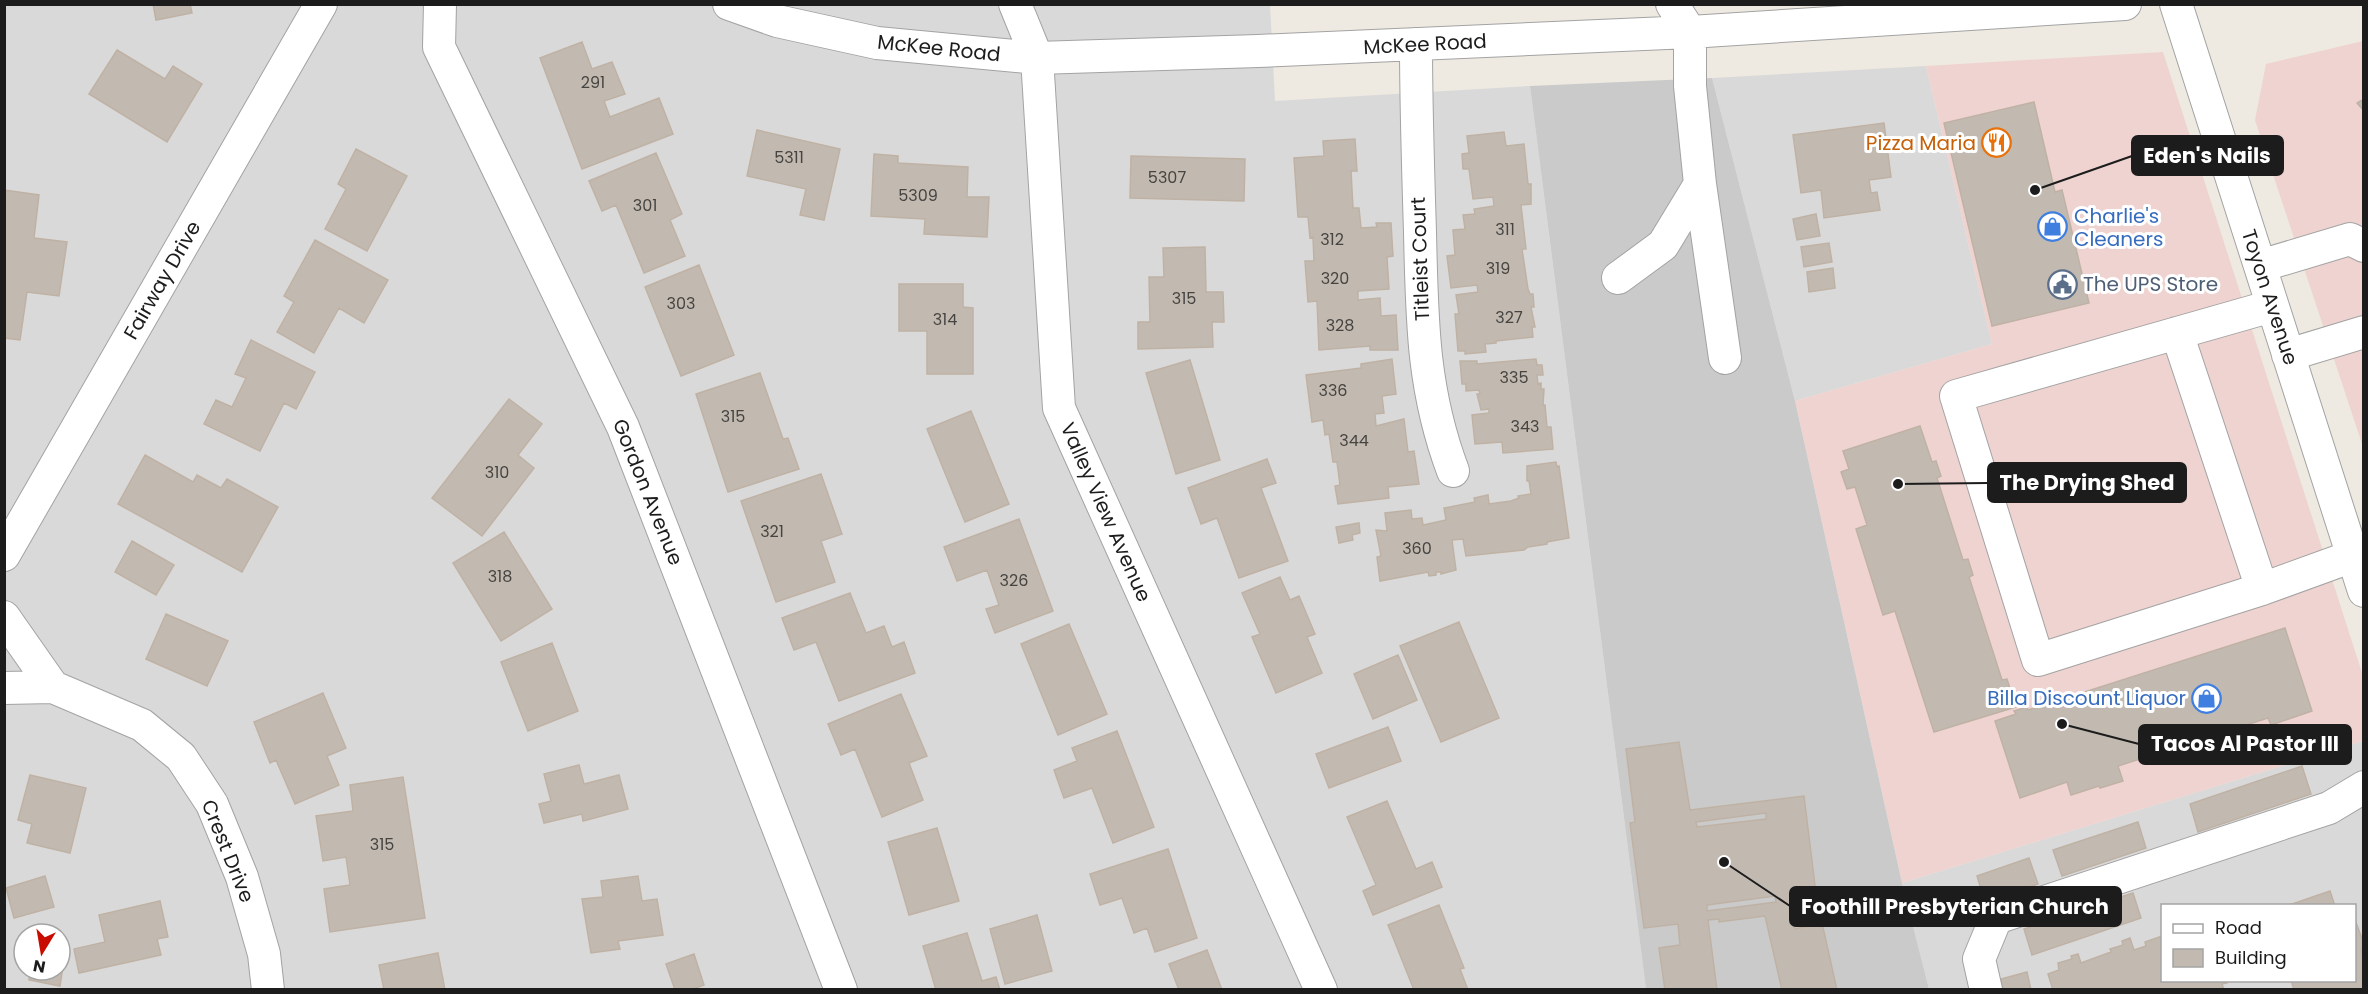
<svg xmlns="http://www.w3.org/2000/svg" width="2368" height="994" font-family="Poppins,sans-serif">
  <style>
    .residential { fill: #dad9d9; fill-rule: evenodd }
    .commercial { fill: #efd3d0 }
    .religious { fill: #cacaca }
    .building { fill: #c2bab1; stroke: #bfb2a4; stroke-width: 1.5; fill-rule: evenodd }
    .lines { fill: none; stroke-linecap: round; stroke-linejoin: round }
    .minor-casing { stroke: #a3a3a3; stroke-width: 34 }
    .minor { stroke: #fff; stroke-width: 32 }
    .labels { text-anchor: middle; stroke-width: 6; stroke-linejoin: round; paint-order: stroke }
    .number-label { font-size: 16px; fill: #464441 }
    .street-label { font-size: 20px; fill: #1c1c1c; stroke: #fff }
    .food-label { font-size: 20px; fill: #c56008; stroke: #fff; text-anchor: end }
    .shop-label { font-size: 20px; fill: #366cbe; stroke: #fff; text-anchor: start }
    .service-label { font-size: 20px; fill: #4e5e75; stroke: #fff; text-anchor: start }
    .leader { fill: none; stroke: #1c1c1c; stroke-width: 2 }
    .callout-dot { fill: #1c1c1c; stroke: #fff; stroke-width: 2 }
    .callout { fill: #1c1c1c; stroke: #1c1c1c; stroke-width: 2 }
    .callout-label { font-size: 21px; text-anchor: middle; font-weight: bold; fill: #fff }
  </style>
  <rect width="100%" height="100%" fill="#eeeae1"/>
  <path class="residential" d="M5,5H1270L1275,101L1530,86L1646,989L5,990ZM24,934H60V970H24Z
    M1926,66L1992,344L1795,401L1712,78Z
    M2363,741V989H1929L1902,883ZM2162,906H2354V980H2162Z"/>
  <path class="commercial" d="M2363,41V447L2255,120L2266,64Z
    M2163,52L2363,676V741L1902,883L1795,401L1992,344L1926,66Z"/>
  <path class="religious" d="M1712,78L1795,401L1902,883L1929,989H1646L1530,86Z"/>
  <path class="building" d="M153,4H190L192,13L156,20Z
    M582,42L592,69L612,62L625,94L604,101L610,117L659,98L673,134L582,169L540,58Z
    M117,50L165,79L173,66L202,84L167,142L89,94Z
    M2364,99V111L2357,103Z
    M2034,102L2055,192L2062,190L2089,303L1992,326L1944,123Z
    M1884,123L1891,177L1869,180L1871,193L1877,192L1880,210L1824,218L1821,190L1801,193L1793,135Z
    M757,130L840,149L824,220L800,215L806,189L747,176Z
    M1504,132L1506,146L1524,144L1528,184H1531V204L1521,205L1526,249H1522L1528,289L1530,294H1533L1534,307H1531L1535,327H1532L1533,337L1496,341V343L1485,344L1486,352L1465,354V351H1458L1455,314H1459L1456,295L1478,292L1477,285L1451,288L1447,256L1455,255L1453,230L1465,229L1463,215L1475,214L1474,209L1494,206L1493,197L1473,199L1469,169H1463L1462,154L1469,153L1467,136Z
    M1355,139L1357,171H1351L1353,208H1359L1361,228L1377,227L1376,223H1391L1393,256L1387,257L1389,289L1358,291V300L1380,298L1381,316L1396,315L1398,350H1370V346L1319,350L1317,301L1308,302L1305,261H1314L1313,237L1310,238L1308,217H1298L1294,158L1324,156L1323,141Z
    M356,149L407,176L367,251L325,229L346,189L338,184Z
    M656,153L682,214L670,220L685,256L644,273L616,205L602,211L589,181Z
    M874,154L898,156V163L968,167L967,197H989L987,237L924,234L925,219L871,216Z
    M1131,156L1245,159L1244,201L1130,198Z
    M4,190L39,195L34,238L67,242L59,296L27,292L20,340L4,338Z
    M1816,214L1820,236L1797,240L1793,219Z
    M315,240L388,280L364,323L339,308L314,353L277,332L294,302L284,296Z
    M1829,243L1832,262L1804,267L1801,247Z
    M1205,247L1206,292H1223L1224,322H1212L1213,347L1138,349V322H1150L1149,277H1164L1163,248Z
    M699,265L734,355L681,376L645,287Z
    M1833,268L1835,288L1809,292L1807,272Z
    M899,284H963V307L973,308V374H927V331H899Z
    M251,340L315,372L296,409L284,403L260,451L204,424L216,400L232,407L246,378L235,374Z
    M1392,359L1396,394L1382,396L1384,413L1375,414L1376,426L1404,419L1408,452L1414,451L1419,484L1388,487L1389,498L1338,504L1335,486L1340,485L1337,462H1333L1329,434L1325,435L1323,420L1312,422L1306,375L1361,368V364Z
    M1536,359L1537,365H1542L1543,375H1537L1538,384L1541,383V389H1544L1543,405H1545L1547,427H1551L1553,449L1503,453L1502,442L1475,444L1472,415L1489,413V409L1481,410L1477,394H1480L1479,390L1466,391V384H1462L1460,361H1477V364Z
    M1190,360L1220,460L1176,474L1146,373Z
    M760,373L783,439L788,438L799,469L728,492L696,394Z
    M509,399L542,424L518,455L534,468L482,536L432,498Z
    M971,411L1009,504L965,522L927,429Z
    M1920,426L1932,462L1936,461L1941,476L1937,478L1963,560L1968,559L1973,575L1969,577L2002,680L2007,679L2016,707L1934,732L1895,611L1883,615L1856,529L1867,525L1855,487L1847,489L1841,472L1849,469L1843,451Z
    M145,455L193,482L197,475L221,488L227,479L278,507L242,572L118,504Z
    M1267,459L1276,483L1261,488L1288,561L1239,578L1217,518L1201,524L1188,488Z
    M1556,462L1557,467L1559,466L1569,538L1547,542V544L1528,547L1524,550L1466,556L1463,539L1452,540L1456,570L1441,574V572H1436V575L1429,576L1428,572L1380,581L1377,557L1381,556L1376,530L1387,531L1385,513L1411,510L1412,519L1422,518L1423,525L1446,520L1444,508L1475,502L1474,498L1488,495L1489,504L1511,501L1519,498L1518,496L1531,494L1529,481H1527V466Z
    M821,474L842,534L821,541L835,582L776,602L741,501Z
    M1019,519L1053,611L995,633L986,609L999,605L987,570L957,581L944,547Z
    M1359,523L1360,533L1352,535L1353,540L1339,543L1336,527Z
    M504,532L552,609L501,641L453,563Z
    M132,541L174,565L156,595L115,572Z
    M1280,577L1290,600L1299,596L1315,634L1307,637L1322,673L1276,693L1252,637L1260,634L1242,593Z
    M850,593L866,633L884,626L892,647L904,642L915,673L839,701L816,642L794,650L782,618Z
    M166,614L228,641L207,686L146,659Z
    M1459,622L1499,718L1441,742L1400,646Z
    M1069,624L1107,714L1058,735L1021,644Z
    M2285,628L2312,711L2271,725L2268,718L2118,766L2123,781L2100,788L2099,786L2071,795L2067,782L2020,798L1995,721L2016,714L2014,711L2027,707L2028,710Z
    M552,643L578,711L528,731L501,662Z
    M1398,655L1417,700L1373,719L1354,674Z
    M323,693L346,748L327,756L339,785L295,804L276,760L270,763L254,722Z
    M901,694L927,756L909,763L923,800L882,817L855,749L841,755L828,724Z
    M1388,727L1401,761L1329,788L1316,754Z
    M1117,731L1154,827L1113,843L1092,788L1064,798L1054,770L1077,761L1072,748Z
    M1679,742L1690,810L1804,796L1818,910L1793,914L1795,929L1822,923L1837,990H1782L1765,916L1719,922V919L1708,920L1717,990H1665L1659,948L1680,945L1678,924L1644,928L1630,823L1635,822L1626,749ZM1766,813V819L1697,827L1696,822ZM1775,896L1776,902L1707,911V905Z
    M579,765L584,784L619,775L628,809L583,821L582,814L544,823L539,804L551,801L544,774Z
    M2302,766L2311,794L2198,832L2190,804Z
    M30,775L86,788L70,853L27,843L32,824L18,820Z
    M403,777L425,918L330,932L324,889L350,885L346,857L323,861L316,816L353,811L350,785Z
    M1387,801L1416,869L1432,862L1442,887L1373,915L1363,891L1376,885L1347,817Z
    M2138,822L2146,848L2062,876L2053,850Z
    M937,828L959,901L909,915L888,842Z
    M1168,849L1197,938L1155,952L1147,928L1134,933L1122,898L1100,905L1090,874Z
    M2029,858L2038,884L1985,902L1977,876Z
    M45,876L54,907L14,918L6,888Z
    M638,876L642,901L657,899L663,935L618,941L620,949L591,953L582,899L603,897L601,881Z
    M2330,891L2335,906H2286Z
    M2133,893L2141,918L2032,955L2024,929Z
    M160,901L168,937L157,939L161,955L79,973L74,949L105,942L99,915Z
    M1439,905L1464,968L1460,969L1468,990H1414L1388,925Z
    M1037,915L1052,971L1005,984L990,929Z
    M2354,917L2364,944V949L2361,950L2364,958V990H2294L2291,980H2354Z
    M967,933L982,981L996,977L1000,990H936L923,946Z
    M2162,936V980H2226L2227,983L2222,984L2224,990H2053L2048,974L2059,970L2058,963L2072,959L2071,956L2078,954L2081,963L2111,952L2110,949L2123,945L2122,941L2130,938L2134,950L2146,946L2145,942Z
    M1207,950L1222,990H1179L1169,964Z
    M60,952L65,953L60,986L29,980L30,970H60Z
    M438,953L445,990H384L379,965Z
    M694,954L704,985L690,990H675L666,964Z
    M2027,972L2031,990H2003L2001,979Z"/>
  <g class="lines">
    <defs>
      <path id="minor" d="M440,4L439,47L623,427L841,990
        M729,4L777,21L877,43L1037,58L1258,51L1690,32L2125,4
        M1015,4L1037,58L1059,408L1321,990
        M1672,4L1690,32V86L1700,184
        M2176,4L2364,591
        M1416,44C1416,107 1418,169 1420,232C1422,318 1422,389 1453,471
        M2260,266L2350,239L2364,246
        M1618,278L1663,245L1700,184L1725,358
        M2272,306L1956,396L2038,660L2262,589L2353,556
        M2177,333L2262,589
        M2288,355L2364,332
        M4,555L321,4
        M4,617L53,687L142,725L181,757L212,804L242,877L264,954L268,990
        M4,688L53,687
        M1986,990L1979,959L1996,918L2329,808L2364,787"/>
    </defs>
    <use href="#minor" class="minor-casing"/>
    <use href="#minor" class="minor"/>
  </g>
  <defs>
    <symbol id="restaurant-ring" viewBox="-11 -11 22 22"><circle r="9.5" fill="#fff" stroke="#e8710a" stroke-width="1.5"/><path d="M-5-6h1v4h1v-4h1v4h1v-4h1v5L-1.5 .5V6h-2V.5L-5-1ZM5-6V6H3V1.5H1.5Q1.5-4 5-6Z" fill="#e8710a"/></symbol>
    <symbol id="shop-ring" viewBox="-11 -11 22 22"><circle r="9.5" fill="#fff" stroke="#3f7fe0" stroke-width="1.5"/><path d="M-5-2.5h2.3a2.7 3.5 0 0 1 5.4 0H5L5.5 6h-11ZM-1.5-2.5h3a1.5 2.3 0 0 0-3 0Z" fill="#3f7fe0"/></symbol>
    <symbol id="civic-ring" viewBox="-11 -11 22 22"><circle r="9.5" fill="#fff" stroke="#5c6f8a" stroke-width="1.5"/><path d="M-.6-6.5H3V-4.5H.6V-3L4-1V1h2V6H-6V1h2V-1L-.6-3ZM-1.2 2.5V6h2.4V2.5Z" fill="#5c6f8a"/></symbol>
  </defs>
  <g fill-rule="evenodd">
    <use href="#restaurant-ring" x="1980" y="126" width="33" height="33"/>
    <use href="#shop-ring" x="2036" y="210" width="33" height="33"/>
    <use href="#civic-ring" x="2046" y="268" width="33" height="33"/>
    <use href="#shop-ring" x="2190" y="682" width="33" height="33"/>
  </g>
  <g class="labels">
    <g class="number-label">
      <text x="593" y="88">291</text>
      <text x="789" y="163">5311</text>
      <text x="1167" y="183">5307</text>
      <text x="918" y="201">5309</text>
      <text x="645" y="211">301</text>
      <text x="1505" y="235">311</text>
      <text x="1332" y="245">312</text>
      <text x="1498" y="274">319</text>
      <text x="1335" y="284">320</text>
      <text x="1184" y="304">315</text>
      <text x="681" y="309">303</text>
      <text x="1509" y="323">327</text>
      <text x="945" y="325">314</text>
      <text x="1340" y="331">328</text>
      <text x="1514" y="383">335</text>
      <text x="1333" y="396">336</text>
      <text x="733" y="422">315</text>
      <text x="1525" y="432">343</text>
      <text x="1354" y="446">344</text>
      <text x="497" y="478">310</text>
      <text x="772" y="537">321</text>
      <text x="1417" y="554">360</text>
      <text x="500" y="582">318</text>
      <text x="1014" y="586">326</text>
      <text x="382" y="850">315</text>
    </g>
    <g class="street-label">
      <text transform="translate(1425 44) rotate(-3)" y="7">McKee Road</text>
      <text transform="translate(939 48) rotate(6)" y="7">McKee Road</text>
      <text transform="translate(1420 259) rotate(-92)" y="7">Titleist Court</text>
      <text transform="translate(162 280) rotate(-60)" y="7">Fairway Drive</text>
      <text transform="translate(2270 297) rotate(72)" y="7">Toyon Avenue</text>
      <text transform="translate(648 492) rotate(68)" y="7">Gordon Avenue</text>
      <text transform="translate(1106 512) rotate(66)" y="7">Valley View Avenue</text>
      <text transform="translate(228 851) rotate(68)" y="7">Crest Drive</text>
    </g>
    <g class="food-label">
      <text x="1976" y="150">Pizza Maria</text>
    </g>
    <g class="shop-label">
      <text x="2074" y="223">Charlie's<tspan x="2074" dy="23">Cleaners</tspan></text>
      <text x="2186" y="705" text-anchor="end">Billa Discount Liquor</text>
    </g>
    <g class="service-label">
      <text x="2083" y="291">The UPS Store</text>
    </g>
  </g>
  <path class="leader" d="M2035 190L2132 156M1898 484L1988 483M2062 724L2139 744M1724 862L1790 906"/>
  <g class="callout-dot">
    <circle cx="2035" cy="190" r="6"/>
    <circle cx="1898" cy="484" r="6"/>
    <circle cx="2062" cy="724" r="6"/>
    <circle cx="1724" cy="862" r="6"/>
  </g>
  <g class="callout">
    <rect x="2132" y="136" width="151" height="39" rx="6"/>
    <rect x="1988" y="463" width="198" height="39" rx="6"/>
    <rect x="2139" y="725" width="212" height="39" rx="6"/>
    <rect x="1790" y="887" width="331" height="39" rx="6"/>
  </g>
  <g class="callout-label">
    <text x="2207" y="163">Eden's Nails</text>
    <text x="2087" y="490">The Drying Shed</text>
    <text x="2245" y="751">Tacos Al Pastor III</text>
    <text x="1955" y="914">Foothill Presbyterian Church</text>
  </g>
  <rect width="2368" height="994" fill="none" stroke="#1c1c1c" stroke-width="12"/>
  <rect x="2161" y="904" width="195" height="78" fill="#ffffff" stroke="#a4a4a4" stroke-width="1.5"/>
  <rect x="2173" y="924" width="30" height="9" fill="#ffffff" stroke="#a4a4a4" stroke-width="1.5"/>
  <text x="2215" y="934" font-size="18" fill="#1c1c1c">Road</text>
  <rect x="2173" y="949" width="30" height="18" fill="#c2bab1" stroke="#a4a4a4" stroke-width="1.5"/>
  <text x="2215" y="964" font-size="18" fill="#1c1c1c">Building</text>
  <g transform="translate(42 952) rotate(191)"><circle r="28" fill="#ffffff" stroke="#a4a4a4" stroke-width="1.5"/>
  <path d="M0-4.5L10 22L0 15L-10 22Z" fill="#c80d00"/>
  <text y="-9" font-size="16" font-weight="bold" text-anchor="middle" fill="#1c1c1c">N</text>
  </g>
</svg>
